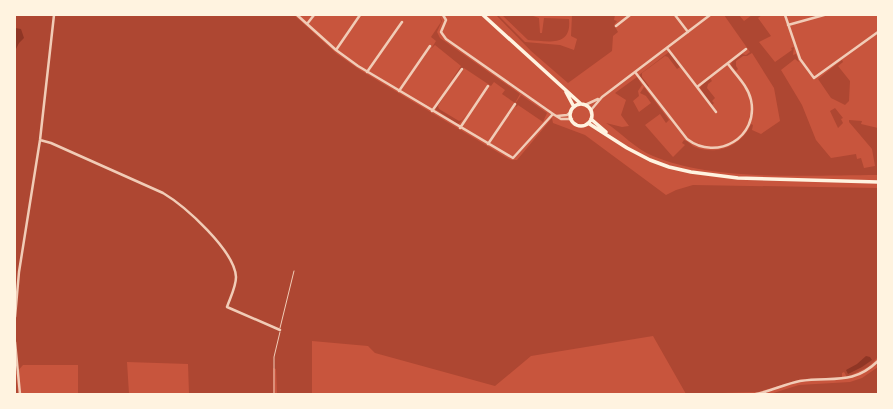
<svg xmlns="http://www.w3.org/2000/svg" width="893" height="409" font-family="Cabin,sans-serif">
  <style>
    .green { fill: #ae4732 }
    .water { fill: #8f3625 }
    .lines { fill: none; stroke-linecap: round; stroke-linejoin: round }
    .service { stroke: #f1ccb7; stroke-width: 1 }
    .minor { stroke: #f1ccb7; stroke-width: 2.5 }
    .secondary { stroke: #fff3e0; stroke-width: 3.5 }
  </style>
  <rect width="100%" height="100%" fill="#c8553d"/>
  <path class="green" d="M15,15H294L337,54L360,70L511,160H517L552,118L553,123L585,135L666,195L676,190L693,185L878,188V357L868,367L847,377L844,372L842,373V377L840,378L802,379L758,392L686,394L653,336L531,356L495,386L375,353L368,346L312,341V394H277L276,369L273,368V394H189L188,364L127,362L129,394H78V365H23L16,373L18,394H15Z
    M496,15H498L525,42L560,45L574,50L577,39L571,36L572,15H615L614,20L617,21L614,25L618,32L613,36L612,51L568,83L531,51Z
    M502,15H530L539,18L540,33H542L544,18L569,19C572,48 547,41 528,40Z
    M724,15H739L744,21L752,15H762L758,18L771,36L759,42L775,62L792,50L791,48L794,47L793,55L796,54L799,62L795,59L781,70L802,105L816,140L831,158L856,154L857,159L861,158L864,168L875,166L872,149L849,122V120L862,121L861,124L878,128V175C811,175 714,182 653,156C635,149 622,133 606,123L622,127L629,126L621,115L626,100L615,93L637,77L642,85L638,91L639,96L633,101L639,112L651,103L646,96L640,93L644,87L669,120L666,123L660,114L645,125L673,157L685,145L682,143L684,140C688,141 691,145 695,147C717,156 742,146 751,124L753,125L752,130L761,134L780,121L774,88L752,53L747,56H743L736,61V66L738,69L736,71L731,65L732,62L742,54L746,55L750,52Z
    M440,16L442,21L437,32L440,38L520,94L515,103L502,94L505,90L494,82L491,86L464,68L461,74L463,69L461,68L448,85L461,66L435,45L431,49L436,41L431,37L441,22Z
    M669,52L680,67L677,69L668,57L665,56L642,73V77L649,86L648,87L639,75Z
    M842,60L843,62L838,66L850,81L849,101L845,105L831,98L818,79Z
    M710,78L712,81L708,84L707,88L715,98L712,101L714,103L712,105L700,88L702,85Z
    M445,95L438,106L439,109L459,121L462,120L468,113L460,123L458,124L435,109Z
    M521,95L547,113L543,122L518,105L516,107L515,104Z
    M835,108L843,118L841,119L843,123L838,128L830,111Z
    M878,367V394H770L799,385L850,382L862,378Z"/>
  <path class="water" d="M15,28L21,29L24,38L19,43L15,51Z
    M866,356L870,357L872,360L862,367L848,374L846,370L857,364Z"/>
  <g class="lines">
    <path class="service" d="M280,328L294,271
      M274,394V357L280,332"/>
    <path class="minor" d="M297,15L336,50L358,66L513,158L553,114
      M443,15L446,20L441,32L446,39L553,114L561,119H572
      M675,15L688,32
      M785,15L800,59L814,78L878,32
      M307,24L314,15
      M788,25L824,15
      M616,26L630,15
      M667,48L697,87L746,49
      M336,50L360,15
      M367,72L402,22
      M635,72L687,139C717,162 759,137 751,100C748,86 736,75 728,64
      M697,87L716,112
      M399,91L430,46
      M585,105L598,99
      M591,110L602,97L710,15
      M432,111L462,69
      M557,116L567,115L571,112
      M460,128L488,86
      M40,140L51,143L163,193C185,206 235,251 236,277C236,287 230,298 227,307L280,330
      M488,144L515,104
      M15,317L19,272L40,140L54,15
      M15,342L20,394
      M756,394C771,391 785,384 800,381C832,376 852,386 878,361"/>
    <path class="secondary" d="M483,15L581,104
      M566,92L574,107
      M570 115a11 11 0 1 1 22 0a11 11 0 1 1-22 0Z
      M591,119L606,132
      M588,123L627,148L650,160L669,167L691,172L738,178L878,182"/>
  </g>
  <rect width="893" height="409" fill="none" stroke="#fff3e0" stroke-width="32"/>
</svg>
